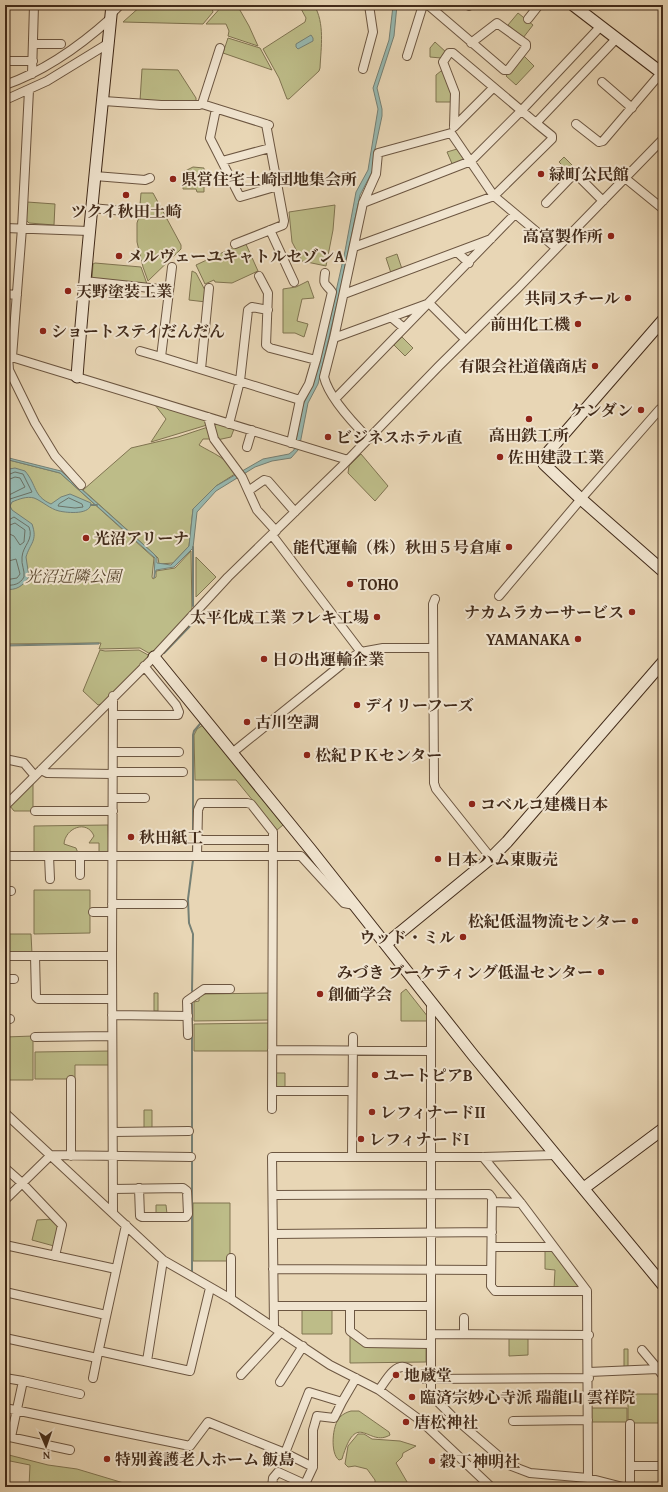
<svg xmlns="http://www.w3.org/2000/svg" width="668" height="1492" font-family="'Gentium Book Plus','Noto Serif JP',serif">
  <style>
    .green { fill: #bdbc88; stroke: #807451 }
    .water { fill: #97b9b1; stroke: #758075 }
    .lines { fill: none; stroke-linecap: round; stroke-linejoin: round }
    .shore { stroke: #6c7266; stroke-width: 1 }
    .stream { stroke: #758075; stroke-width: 2 }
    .street-casing { stroke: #6c5641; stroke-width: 10 }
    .secondary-casing { stroke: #422b1a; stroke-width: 13 }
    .street { stroke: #f0e4cf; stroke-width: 8 }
    .secondary { stroke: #f0e4cf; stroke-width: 11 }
    .poi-dot { fill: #8f2418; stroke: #f0e4cf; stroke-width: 1.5 }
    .labels { text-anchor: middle; stroke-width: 4; stroke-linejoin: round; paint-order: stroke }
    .poi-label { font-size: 16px; font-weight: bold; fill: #422b1a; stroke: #f0e4cf; text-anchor: start }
    .park-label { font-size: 16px; font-style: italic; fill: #5b4830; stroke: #f0e4cf }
  </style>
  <rect width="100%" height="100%" fill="#e8d6b5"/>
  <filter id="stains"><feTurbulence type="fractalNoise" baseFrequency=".005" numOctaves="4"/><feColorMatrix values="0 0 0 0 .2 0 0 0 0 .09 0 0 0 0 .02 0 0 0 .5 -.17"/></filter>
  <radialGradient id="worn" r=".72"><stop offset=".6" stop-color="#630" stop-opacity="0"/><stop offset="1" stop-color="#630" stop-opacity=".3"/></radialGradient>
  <path class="green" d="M142,5H211L213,12L203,24L123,22Z
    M223,5H237L249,26L258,46L228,36L229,31L226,24H206Z
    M299,5H314C325,23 321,47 320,68L319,71L289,99H287L279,78L263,49L305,22L306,18Z
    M518,13L533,25L523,38L508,25Z
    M228,38L260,48L272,70L223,53Z
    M435,42L447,53L441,58L430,57V48Z
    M524,56L534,66L516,85L506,76Z
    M142,69L178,70L196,98V102L140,101Z
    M441,71L444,72L454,96V102H436V75Z
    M457,149L466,161L453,166L447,152Z
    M564,157L575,168L570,173L559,162Z
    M193,167L204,168V192H197L196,189H183V172Z
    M141,193H153L181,245V249L148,281L143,267L137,242V223L139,217Z
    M27,202L55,204L54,225L29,223L26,220Z
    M335,205L333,230L326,266L302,261L292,242L289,212Z
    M245,242L258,271L232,283L215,282L214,280L205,284L196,265Z
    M397,254L402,269L391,273L386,258Z
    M95,263L141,267L147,284L92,279L93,264Z
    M192,271L196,273L207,294L206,302L189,300Z
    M308,281L314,298L302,299L297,321L308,324L304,337L295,333H283V289L296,287Z
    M402,337L413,348L405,356L394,345Z
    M155,405L206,420L207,425L151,442L166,419Z
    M213,422L234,429L231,437L217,440Z
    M208,427L212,439H203L199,445C212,453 230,459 235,474L216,486L193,509L189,546L173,563L159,564L158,558L154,554L83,490L131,448L178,437Z
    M361,454L388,486L375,501L348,473L349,466Z
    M5,459L60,473L154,558L152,577L153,579L156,577V571L175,568L191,551L192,613L152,655L140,648L99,649L101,643L5,644Z
    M196,557L216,577L196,597Z
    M100,650L105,651L139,650L150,656L101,704L98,705L83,691Z
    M203,725L283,825L277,830L236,780H195L194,735L197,729Z
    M33,783V811H14L10,806Z
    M108,825L109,853H99V843H89L94,836C87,819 65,828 64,844L76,848L78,853L34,854V826Z
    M34,890H90V933L34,934Z
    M5,934H31L32,954H5Z
    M406,989L428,1017L429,1021H401V993Z
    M154,993H158V1011H154Z
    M270,993V1020L194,1021V1002L199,1001V996L206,994Z
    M269,1023L270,1051H194V1024Z
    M33,1036V1080H5V1037Z
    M110,1051V1065H75V1079H35V1052Z
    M275,1073H285V1089H279L275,1086Z
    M144,1110H152V1128H144Z
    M193,1203H230V1261H193Z
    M156,1205H166L167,1214H156Z
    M53,1219L59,1225L54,1246L32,1240L37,1220Z
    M545,1250H550L553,1252L581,1288H554L555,1270L545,1269Z
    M302,1310H332V1334H302Z
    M350,1334L364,1345L423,1346L426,1348V1362L350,1363Z
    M509,1337H528V1355L509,1356Z
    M624,1349H628V1367H624Z
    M628,1394H663V1423H628Z
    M591,1408H627V1422H590Z
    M351,1411H359L389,1432L390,1435C368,1448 357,1408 342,1459L339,1460C330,1454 332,1425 340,1417C343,1414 347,1412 351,1411Z
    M358,1434H364L372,1439L400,1441L416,1446L403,1453L402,1457L396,1463L410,1487H369L375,1483V1480L367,1469L355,1466L348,1467L345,1464L348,1446Z
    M5,1454L48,1465L77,1469L137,1487H29L30,1465L5,1460Z"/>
  <path class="water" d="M397,5L394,36L377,88L382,109V116L375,149L373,170L360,195L339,295L318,384L308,403L299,449L291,458L272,461L255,467L216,491L197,512L193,548L174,567L156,570L154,578L155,558L60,473L5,459V457L61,471L154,554L157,558V563L171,565L189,546L193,509L216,486L263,459L289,454L294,450L303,405L313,384L330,318L345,251L356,192L368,170L378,109L373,88L389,40L393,6Z
    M311,35L313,38V41L298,49L296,47V44Z
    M15,468L25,471C37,485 33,496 51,504L61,497L70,494L91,503C91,515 68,513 59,511C50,509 42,501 34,498C27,496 19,499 12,502L10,506L12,510L32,524C38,541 30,543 26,557L29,577C23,586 16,591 5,589V554L9,551L10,547L5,541L7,517L5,511V473L9,469Z
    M99,643V644L5,646V645Z"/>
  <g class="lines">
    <path class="shore" d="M5,476L15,472L23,474L32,492L10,499L5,512
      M5,481L15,477L20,478L25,487L5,497
      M69,498L82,504L83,507L75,508L58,506L59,504Z
      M5,522L14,517L29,527C34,540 23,545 22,557C21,565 25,570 24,577C20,584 14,586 5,585
      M5,527L15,523L25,530L24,542L20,545L14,536L5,532
      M5,562L16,559L20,574L17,578L5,580"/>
    <path class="stream" d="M91,505H97
      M193,547V606
      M164,653L193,623
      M193,852V735L194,731L200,724
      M192,991L193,934L189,923L188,899L193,860
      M192,1153V1004
      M192,1160V1271"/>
    <defs>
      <path id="street" d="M428,5L504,70H508L526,47V44L497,23L471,43
        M469,6V5
        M111,14L120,5
        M528,19L539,5
        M33,44H61
        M407,56L423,5
        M5,61H33
        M363,69L373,32L369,5
        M32,74L34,5
        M602,82L632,108
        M5,85C45,71 80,46 111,18
        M5,100L47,81L109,43
        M104,101L161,105H199L202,104L220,48
        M202,104L269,125
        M216,109L210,138L240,197L278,186
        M576,124L599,142L603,141L661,73
        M454,126L455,93L443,62L449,53H453L536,123L616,39
        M454,127L493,88
        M222,161L270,148
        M95,176L145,180L150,178
        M625,178L663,209
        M363,203L471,161L521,111L601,26
        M546,203L571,177L578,176L603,201
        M91,208L136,212
        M5,228L89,231
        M270,230L294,282
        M235,244L283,225L284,221L266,124
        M354,247L494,196L552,139V136L536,123
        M457,252L469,263
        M172,267L161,357L300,400
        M259,276L268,293L266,345L270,348L316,360
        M84,281L169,290
        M5,294L17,295
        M344,294L491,239
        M429,303L465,339
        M391,317L404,328
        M334,338L427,304
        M140,351L161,357
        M5,355L348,460
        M8,356L9,370L35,423L55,456L81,485
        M12,357L22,228L29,90
        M201,369L209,288
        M335,399L515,214
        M208,417L214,439L242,477L257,510L276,531
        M229,424L240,381L248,310L252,307L268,310
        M369,439C354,424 329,398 324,377L334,338L363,203L376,174L378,153L451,133L494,196L556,248
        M291,443L300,400L309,384L316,360L332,292C325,282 323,287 325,273
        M247,447L252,430
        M251,489L264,480L268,481L295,512
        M272,535L361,652
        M499,596L581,499L660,409
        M435,599L433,604L434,783L436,789L491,858
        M113,696L112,956L113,1213
        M113,715H178L179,712L176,705L144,666
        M113,752H179
        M232,753L346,661L361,652L383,648H433
        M5,759L24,763L35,776
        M41,770L47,773L113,774
        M113,772H183
        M113,798H145
        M5,806L154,657L228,577L342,466L439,366L518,288L663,139
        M35,811H113
        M198,840H273
        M5,856H301L344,903L354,905
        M49,856L50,879
        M80,856V875
        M197,856L198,810L201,803H247L251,804L273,832L272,1109
        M5,891H11
        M112,904H183
        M93,912H112
        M5,956H112
        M35,956L36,997L38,999H112
        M5,979H14
        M431,1002V1395L452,1416L509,1465L530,1473L588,1478L623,1487
        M112,1015L188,1016
        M5,1019H10
        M188,1035L187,1001L204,989H230
        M35,1037L112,1036
        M272,1050L431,1051
        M71,1080V1156
        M272,1091H352
        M5,1113L163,1260L231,1299L330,1365L379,1390L420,1420L491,1487
        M113,1132L189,1131
        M352,1157L353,1037
        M483,1157L521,1203L587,1291L588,1478
        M5,1168L22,1183L62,1225L55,1256
        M113,1189L183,1188L187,1191L188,1214L186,1217H142L140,1216L139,1188
        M273,1195L489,1194L492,1198L491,1286L495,1291H587
        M5,1200L51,1155L191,1157
        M492,1202L521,1203
        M273,1234L492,1232
        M5,1245L116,1269
        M492,1247H553
        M273,1269L491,1270
        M5,1292L106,1315
        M231,1299V1258
        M274,1306H431
        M350,1307V1331L366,1343L430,1344
        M274,1326L272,1157H483L556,1155
        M431,1334L589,1335
        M464,1334V1318
        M5,1338L97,1358L126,1225
        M642,1350L658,1369
        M99,1351L190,1371L210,1288
        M147,1361L163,1260
        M589,1372L658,1369L663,1376
        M241,1375L281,1332
        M5,1378L23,1381L11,1437
        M93,1378L97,1358
        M23,1381L80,1394
        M280,1382L303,1346
        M379,1390C385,1382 395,1362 407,1368C413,1371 418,1376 423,1379L589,1378
        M5,1408L190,1446L208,1422L285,1453L313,1467L305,1484
        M513,1421L588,1420
        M630,1424V1466
        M5,1436L70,1450
        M285,1453L309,1392L342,1402L356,1378
        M313,1467V1430L317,1416L334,1418L342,1402
        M272,1487L273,1478L278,1472L311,1487
        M630,1487V1466H663"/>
      <path id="secondary" d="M573,5L663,74
        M663,320L543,458L544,464L581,499L663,571
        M77,377C86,253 100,129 112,5
        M154,657L311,850L473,1055L663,1285
        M386,944L491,858L507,842L663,662
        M584,1188L663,1129"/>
    </defs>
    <use href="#street" class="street-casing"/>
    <use href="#secondary" class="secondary-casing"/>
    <use href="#street" class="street"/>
    <use href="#secondary" class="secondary"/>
  </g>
  <g class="poi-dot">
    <circle cx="541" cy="174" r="4"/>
    <circle cx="173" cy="179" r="4"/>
    <circle cx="126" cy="195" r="4"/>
    <circle cx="611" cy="236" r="4"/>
    <circle cx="119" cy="256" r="4"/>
    <circle cx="68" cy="291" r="4"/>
    <circle cx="628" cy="298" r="4"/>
    <circle cx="578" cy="324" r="4"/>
    <circle cx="43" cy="331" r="4"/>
    <circle cx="595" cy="366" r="4"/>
    <circle cx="641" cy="410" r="4"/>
    <circle cx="529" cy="419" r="4"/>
    <circle cx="328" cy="437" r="4"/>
    <circle cx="500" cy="457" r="4"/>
    <circle cx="86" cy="538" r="4"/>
    <circle cx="509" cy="547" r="4"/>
    <circle cx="350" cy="584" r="4"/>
    <circle cx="632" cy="612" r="4"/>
    <circle cx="377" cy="617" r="4"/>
    <circle cx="578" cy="639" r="4"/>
    <circle cx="264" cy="659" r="4"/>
    <circle cx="357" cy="705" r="4"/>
    <circle cx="247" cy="722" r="4"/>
    <circle cx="307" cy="755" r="4"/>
    <circle cx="472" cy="804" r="4"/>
    <circle cx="131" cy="837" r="4"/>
    <circle cx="438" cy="859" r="4"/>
    <circle cx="635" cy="921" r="4"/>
    <circle cx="463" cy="937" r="4"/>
    <circle cx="601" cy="972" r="4"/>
    <circle cx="320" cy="994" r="4"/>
    <circle cx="375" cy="1075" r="4"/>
    <circle cx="372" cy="1112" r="4"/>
    <circle cx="361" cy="1139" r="4"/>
    <circle cx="396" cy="1375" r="4"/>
    <circle cx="412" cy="1397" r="4"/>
    <circle cx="406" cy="1422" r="4"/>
    <circle cx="107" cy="1459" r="4"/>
    <circle cx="432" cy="1461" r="4"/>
  </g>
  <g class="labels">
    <g class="poi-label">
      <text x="549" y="180">緑町公民館</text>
      <text x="181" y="185">県営住宅土崎団地集会所</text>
      <text x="126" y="217" text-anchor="middle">ツクイ秋田土崎</text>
      <text x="603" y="242" text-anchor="end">高富製作所</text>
      <text x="127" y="262">メルヴェーユキャトルセゾンA</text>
      <text x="76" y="297">天野塗装工業</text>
      <text x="620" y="304" text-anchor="end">共同スチール</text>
      <text x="570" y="330" text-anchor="end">前田化工機</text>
      <text x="51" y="337">ショートステイだんだん</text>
      <text x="587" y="372" text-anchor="end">有限会社道儀商店</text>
      <text x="633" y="416" text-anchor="end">ケンダン</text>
      <text x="529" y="441" text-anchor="middle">高田鉄工所</text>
      <text x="336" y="443">ビジネスホテル直</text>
      <text x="508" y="463">佐田建設工業</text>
      <text x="94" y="544">光沼アリーナ</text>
      <text x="501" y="553" text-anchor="end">能代運輸（株）秋田５号倉庫</text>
      <text x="358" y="590">TOHO</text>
      <text x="624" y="618" text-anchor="end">ナカムラカーサービス</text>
      <text x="369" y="623" text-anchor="end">太平化成工業 フレキ工場</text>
      <text x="570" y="645" text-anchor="end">YAMANAKA</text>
      <text x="272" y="665">日の出運輸企業</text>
      <text x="365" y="711">デイリーフーズ</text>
      <text x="255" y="728">古川空調</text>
      <text x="315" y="761">松紀ＰＫセンター</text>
      <text x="480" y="810">コベルコ建機日本</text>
      <text x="139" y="843">秋田紙工</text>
      <text x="446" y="865">日本ハム東販売</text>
      <text x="627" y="927" text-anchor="end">松紀低温物流センター</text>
      <text x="455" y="943" text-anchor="end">ウッド・ミル</text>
      <text x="593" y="978" text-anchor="end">みづき ブーケティング低温センター</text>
      <text x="328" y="1000">創価学会</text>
      <text x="383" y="1081">ユートピアB</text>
      <text x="380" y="1118">レフィナードⅡ</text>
      <text x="369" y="1145">レフィナードⅠ</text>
      <text x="404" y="1381">地蔵堂</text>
      <text x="420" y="1403">臨済宗妙心寺派 瑞龍山 雲祥院</text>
      <text x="414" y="1428">唐松神社</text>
      <text x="115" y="1465">特別養護老人ホーム 飯島</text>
      <text x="440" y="1467">穀丁神明社</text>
    </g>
    <g class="park-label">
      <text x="73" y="582">光沼近隣公園</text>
    </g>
  </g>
  <rect width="668" height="1492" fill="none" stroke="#e8d6b5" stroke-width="20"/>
  <rect x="6" y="6" width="656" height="1480" fill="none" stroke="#422b1a" stroke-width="2"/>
  <rect x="10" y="10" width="648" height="1472" fill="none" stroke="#422b1a"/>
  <g transform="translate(46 1446) rotate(178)" stroke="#f0e4cf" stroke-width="3" paint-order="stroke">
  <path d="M0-3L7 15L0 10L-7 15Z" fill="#422b1a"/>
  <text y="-6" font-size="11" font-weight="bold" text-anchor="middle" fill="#422b1a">N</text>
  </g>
  <rect width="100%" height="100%" filter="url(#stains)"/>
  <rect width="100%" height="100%" fill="url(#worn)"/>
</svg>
